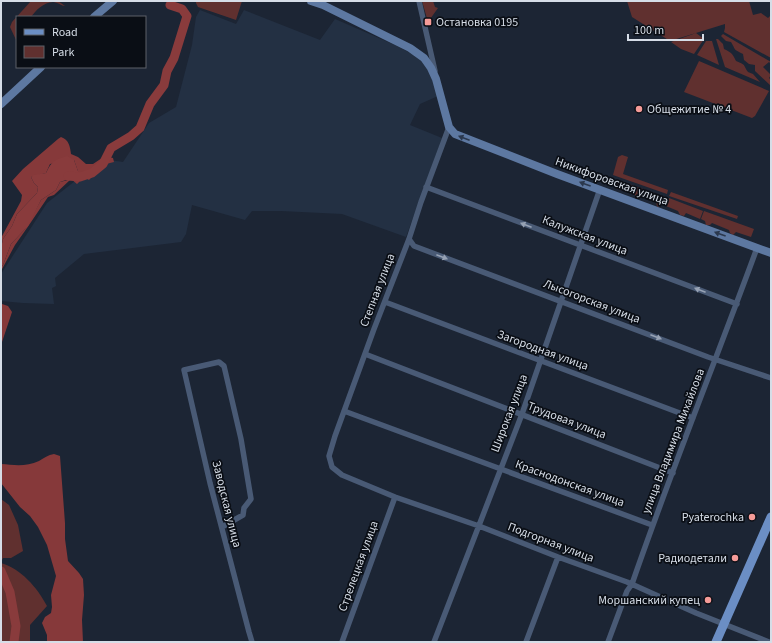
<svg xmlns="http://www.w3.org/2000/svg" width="772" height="643" font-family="'Source Sans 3',sans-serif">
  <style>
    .built { fill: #233043 }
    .green { fill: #60302f }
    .forest { fill: #86393a }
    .water { fill: #893b3c }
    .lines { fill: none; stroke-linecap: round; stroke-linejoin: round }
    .river { stroke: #893b3c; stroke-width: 9 }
    .street { stroke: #495a75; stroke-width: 5.5 }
    .secondary { stroke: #5d78a1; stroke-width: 8 }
    .primary { stroke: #6b8ec4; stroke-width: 9 }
    .oneway { fill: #2b384d }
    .oneway2 { fill: #97a2b4 }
    .poi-dot { fill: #f59b98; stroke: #0a0e15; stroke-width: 1.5 }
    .labels { text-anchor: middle; stroke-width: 3.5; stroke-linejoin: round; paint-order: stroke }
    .poi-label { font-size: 12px; fill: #d6dde7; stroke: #0a0e15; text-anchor: end }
    .street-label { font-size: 12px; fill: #d6dde7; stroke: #0a0e15 }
  </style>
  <rect width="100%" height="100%" fill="#1c2534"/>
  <path class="built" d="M200,10L236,24L244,10L320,40L335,19L395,45L418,57L426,64L430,72L438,96L420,104L410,125L442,138L406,237L342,214L281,211H252L245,220L192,205L186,234L181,242L84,254L55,278L56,286L52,288L54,304L23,303L1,301V274L47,203L103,159L123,162L149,123L176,107L192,45L196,17Z"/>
  <path class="green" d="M31,1H58L65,6C62,6 57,2 53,2C44,2 35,11 31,17H17V42L10,27L12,22Z
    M196,1H242L236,20L198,7L196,3Z
    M422,1H433L435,7L438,8L428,22Z
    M627,1H749L753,15L761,13L768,18L771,15V58L724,32L725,28V24L670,41L632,17Z
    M696,33L704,39L694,54L681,49L671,42Z
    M723,34L771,62V64L769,62L763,67L771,75L769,78L771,80V86L755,71V65L749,64L744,60L743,54C732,48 737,52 731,42L726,41L721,36Z
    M716,39H718L723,44L724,49C732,53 732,53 736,61C747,66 742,63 748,72L753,74L760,82L725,67Z
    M706,41H712L719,65L697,55Z
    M699,61L769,91L755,116L752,118L684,92Z
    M622,155L628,157L623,174L668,190L667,194L613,175L618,157Z
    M618,180L668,198L665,205L661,204L658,207L657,206L656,202L639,196L636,199L635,195L615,188Z
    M671,192L738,216L737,219L669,196Z
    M669,198L703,211L700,219L686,213L684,216L680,215L678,211L666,206Z
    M704,211L754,229L751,237L736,232L733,235L730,233L729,230L712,223L710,225H706L705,221L701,219Z
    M1,499L9,505L18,525L23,551L11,558H3L1,562Z
    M1,563C21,569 37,587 47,606L30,625V642H1Z"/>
  <path class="forest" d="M61,137C69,140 70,146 71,154L78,157L86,164H93L105,156L113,158L114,162L106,164L99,169L89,180L84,177L77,184L71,179L54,195L48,197L27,228L15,245L1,271V267L3,265L11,244L25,229L41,200L56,190L60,182L80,177L74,160L50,164L46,173L31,177L34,183L38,187L37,193L17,214L12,226L3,239L1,248V238L21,201L22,195L12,181L23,169L58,139Z
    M1,301L2,304L8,306L12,312L1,345Z
    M54,454L60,456L65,523V539L68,561L79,573L83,579L84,595L82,620L83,642H47V635L42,623L45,617L51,613L52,607L51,595L56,576L47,545L38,527L30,516L20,507L1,483V464C14,465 26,467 39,461C44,458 48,455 54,454Z"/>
  <path class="water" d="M67,156L74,160L78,171L80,173L81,175L60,182L56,190L41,200L28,226L11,244L3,265L1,267V248L3,239L12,226L17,214L37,193L38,187L34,183L31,177L34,175L46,173C52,161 54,160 67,156Z"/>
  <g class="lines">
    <path class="river" d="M68,176L80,177L92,173L103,164L111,148L131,136L140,128L150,104L164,85L167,71L174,58L187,16L182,9L170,5
      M1,571L10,592L16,626L14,642"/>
    <path class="street" d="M419,1L435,71
      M449,127L421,202L409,239L374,329L335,436L329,456L332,467L342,475L395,497L479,526L558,557L627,582L696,613L769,642
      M426,187L737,304
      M409,239L414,246L708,357L771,378
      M385,302L693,418
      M365,354L673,473
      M344,411L652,525
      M222,527L243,515L244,508L251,499L241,439L224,366L219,362L184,370L210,483L249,632L252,642
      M342,642L395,497
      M434,642L522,414L600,189
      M526,642L558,557
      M608,642L627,591L632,584C671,471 716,360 757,248"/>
    <path class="secondary" d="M311,1L323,5L410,48L424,58L431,68L436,79L449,127L455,134L557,174L771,253
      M94,17L113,1
      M1,104L41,67"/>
    <path class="primary" d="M716,642L771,517"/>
  </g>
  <defs><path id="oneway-solid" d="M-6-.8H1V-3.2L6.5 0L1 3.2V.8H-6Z"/></defs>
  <g class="oneway">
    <use href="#oneway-solid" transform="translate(464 138) rotate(-159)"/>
    <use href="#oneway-solid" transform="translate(585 184) rotate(-160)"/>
    <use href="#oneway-solid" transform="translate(720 234) rotate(-160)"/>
  </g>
  <g class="oneway2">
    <use href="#oneway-solid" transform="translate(526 225) rotate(-159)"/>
    <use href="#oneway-solid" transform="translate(442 257) rotate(21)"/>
    <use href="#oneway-solid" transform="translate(700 290) rotate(-159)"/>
    <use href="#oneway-solid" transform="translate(656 337) rotate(21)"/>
  </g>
  <g class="poi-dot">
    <rect x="424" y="18" width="8" height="8" rx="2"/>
    <circle cx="639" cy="109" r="4"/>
    <circle cx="752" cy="517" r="4"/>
    <circle cx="735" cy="558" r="4"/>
    <circle cx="708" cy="600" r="4"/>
  </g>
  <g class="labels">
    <g class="poi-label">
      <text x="436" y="26" text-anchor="start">Остановка 0195</text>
      <text x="647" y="113" text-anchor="start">Общежитие № 4</text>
      <text x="744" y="521">Pyaterochka</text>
      <text x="727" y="562">Радиодетали</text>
      <text x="700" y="604">Моршанский купец</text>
    </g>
    <g class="street-label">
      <text transform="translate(612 181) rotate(20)" y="4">Никифоровская улица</text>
      <text transform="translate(585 235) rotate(21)" y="4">Калужская улица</text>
      <text transform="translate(377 290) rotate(-69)" y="4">Степная улица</text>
      <text transform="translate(592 301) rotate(21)" y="4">Лысогорская улица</text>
      <text transform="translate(543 350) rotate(20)" y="4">Загородная улица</text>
      <text transform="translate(509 413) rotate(-69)" y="4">Широкая улица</text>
      <text transform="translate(567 420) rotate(21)" y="4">Трудовая улица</text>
      <text transform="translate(673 441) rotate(-69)" y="4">улица Владимира Михайлова</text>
      <text transform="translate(570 483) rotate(20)" y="4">Краснодонская улица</text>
      <text transform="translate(227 504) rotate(76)" y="4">Заводская улица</text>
      <text transform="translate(551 542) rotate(21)" y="4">Подгорная улица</text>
      <text transform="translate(358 566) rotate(-70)" y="4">Стрелецкая улица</text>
    </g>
  </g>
  <rect width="772" height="643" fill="none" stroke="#d6dde7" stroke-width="4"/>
  <rect x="16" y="16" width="130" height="52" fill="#0a0e15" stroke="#5c6169"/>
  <rect x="24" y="29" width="20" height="6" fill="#6b8ec4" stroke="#5c6169"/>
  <text x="52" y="36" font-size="12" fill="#d6dde7">Road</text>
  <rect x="24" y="46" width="20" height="12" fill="#60302f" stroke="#5c6169"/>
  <text x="52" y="56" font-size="12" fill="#d6dde7">Park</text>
  <path d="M628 34v6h75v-6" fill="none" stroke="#d6dde7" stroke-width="2"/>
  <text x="634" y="34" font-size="12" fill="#d6dde7" stroke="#0a0e15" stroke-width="3" paint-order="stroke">100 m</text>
</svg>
